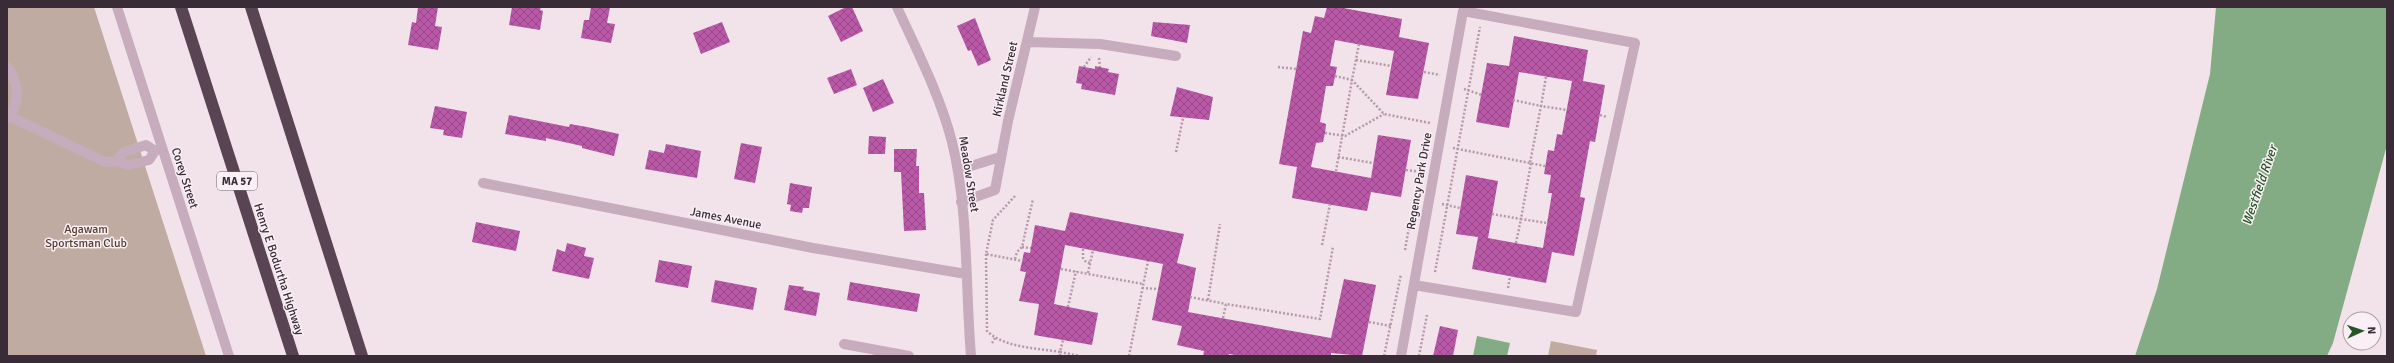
<svg xmlns="http://www.w3.org/2000/svg" width="2394" height="363" font-family="Signika,sans-serif">
  <style>
    .park { fill: #c0aba3 }
    .water { fill: #84ac84 }
    .building { fill: url(#building-cross-hatch) }
    .lines { fill: none; stroke-linecap: round; stroke-linejoin: round }
    .path { stroke: #b599ab; stroke-width: 2.5; stroke-dasharray: 2 2; stroke-linecap: butt }
    .minor { stroke: #c6acbc; stroke-width: 10 }
    .highway { stroke: #594454; stroke-width: 12 }
    .labels { text-anchor: middle; stroke-width: 3; stroke-linejoin: round; paint-order: stroke }
    .shield { fill: #f9eff4; stroke: #73666f; stroke-width: 1 }
    .shield-label { font-size: 11px; font-weight: bold; fill: #392c36 }
    .street-label { font-size: 12px; fill: #392c36; stroke: #f9eff4 }
    .park-label { font-size: 12px; fill: #553d32; stroke: #f9eff4 }
    .water-label { font-size: 13px; font-style: italic; fill: #255726; stroke: #f9eff4 }
  </style>
  <defs>
    <pattern id="building-cross-hatch" width="8" height="8" patternUnits="userSpaceOnUse"><rect width="8" height="8" fill="#ba58a8"/><path d="M0 0l8 8M0 8l8-8" fill="none" stroke="#98498a"/></pattern>
  </defs>
  <rect width="100%" height="100%" fill="#f2e2ea"/>
  <path class="park" d="M7,7H94L206,356H7Z
    M1551,341L1597,350L1596,356H1548Z"/>
  <path class="water" d="M2216,7H2387V145L2333,343L2327,356H2135L2157,289L2210,74Z
    M1477,336L1510,343L1507,356H1473Z"/>
  <path class="building" d="M418,7H438L435,26L442,27L438,50L408,45L412,22L416,23Z
    M512,7H541L540,10L543,11L540,30L509,25Z
    M591,7H610L607,23L615,24L611,43L581,38L584,20H589Z
    M846,7H852L863,31L841,42L828,16Z
    M1327,7H1338L1402,19L1399,37L1429,43L1418,99L1386,95L1394,51L1335,40L1330,66L1337,67L1333,86H1326L1320,122L1326,124L1325,133L1323,142L1316,143L1311,167L1371,178L1378,135L1411,140L1401,197L1371,192L1367,211L1292,198L1297,167L1279,164L1303,31L1311,33L1315,16L1324,18Z
    M975,18L991,60L978,66L971,50L968,51L957,26Z
    M722,22L730,42L701,54L693,33Z
    M1153,22L1190,25L1187,43L1151,36Z
    M1514,36L1588,50L1583,81L1605,85L1595,142L1590,141L1580,197L1585,198L1574,256L1552,252L1546,283L1472,269L1478,237L1456,234L1466,175L1498,181L1488,238L1543,248L1552,193H1548L1551,175L1544,174L1548,150L1554,151L1557,134L1562,135L1572,81L1519,72L1509,128L1476,122L1487,63L1509,66Z
    M1079,66L1095,69V66L1109,69L1108,72L1119,74L1115,95L1081,89L1082,84L1076,83Z
    M851,69L857,85L834,94L827,78Z
    M883,79L894,103L873,112L863,88Z
    M1177,87L1213,97L1209,120L1170,116Z
    M435,106L467,112L462,138L443,135L444,130L430,128Z
    M509,115L569,127L570,124L587,127L619,134L614,156L582,148V146L546,138V141L505,134Z
    M869,136L886,137L885,154H868Z
    M741,143L762,147L755,183L734,179Z
    M666,144L701,151L697,178L645,169L649,150L664,153Z
    M894,149H917L916,166H919V193H924L926,230L904,231L901,172H894Z
    M790,183L812,187L809,208H803L802,213L790,211L791,205L787,204Z
    M1070,212L1184,234L1177,263L1196,268L1188,312L1331,338L1344,279L1376,285L1362,356L1331,353V356H1241L1229,354V356H1203L1204,351L1177,345L1182,326L1152,320L1163,264L1065,245L1054,304L1098,313L1092,345L1034,335L1039,304L1019,301L1026,272L1020,271L1024,252L1030,253L1035,225L1065,231Z
    M476,222L520,231L516,251L472,242Z
    M567,243L586,248L584,256L594,258L589,279L552,271L557,249L565,252Z
    M659,260L692,266L688,288L655,282Z
    M715,280L757,288L753,310L711,302Z
    M850,282L920,294L917,312L847,300Z
    M789,285L804,287L803,290L820,293L816,316L784,310Z
    M1440,326L1458,330L1453,356H1433Z"/>
  <g class="lines">
    <path class="path" d="M1359,44L1352,80L1384,114L1430,123
      M1099,58L1100,67
      M1356,60L1391,66
      M1084,67L1091,57
      M1278,67L1296,69
      M1424,72L1440,75
      M1335,76L1352,80L1336,171
      M1546,77L1541,106L1567,110
      M1464,89L1482,95
      M1513,100L1541,106L1530,163
      M1600,115L1607,117
      M1325,133L1345,136L1384,114
      M1453,148L1545,166
      M1176,152L1183,118
      M1338,157L1373,163
      M1406,170L1421,172
      M1015,196L993,220L986,254L1022,261
      M1442,204L1460,208
      M1492,214L1521,219L1531,163
      M1516,243L1521,219L1547,223
      M1322,245L1330,204
      M1022,247L1031,248
      M1083,249V258L1086,262L1090,263
      M1405,250L1409,227
      M986,254L987,331C1004,348 1038,348 1060,352L1063,340
      M1015,259L1017,252L1022,247L1033,199
      M1061,269L1143,284
      M1435,272L1480,27
      M1088,273L1093,250
      M1142,288L1158,289
      M1508,288L1510,276
      M1190,297L1226,304
      M1208,300L1220,224
      M1068,307L1076,271
      M1223,318L1226,304L1320,319L1333,247
      M1369,322L1391,326
      M992,343L995,338
      M1060,356V352L1080,356
      M1129,356L1148,261
      M1384,356L1401,274
      M1419,356L1427,315"/>
    <path class="minor" d="M117,7L229,356
      M897,7C917,51 940,95 952,142C969,211 965,285 971,356
      M1027,42L1100,44L1176,56
      M7,67C19,81 21,105 7,118
      M9,116L105,162L117,161L128,165L149,160L155,151L162,148
      M117,161L124,152L146,145L155,151
      M958,170L1000,157
      M483,183L813,248L966,274
      M961,202L995,190L1008,121L1035,7
      M844,344L909,356
      M1401,356L1463,11L1635,43L1576,312L1414,285"/>
    <path class="highway" d="M181,7L293,356
      M251,7L362,356"/>
  </g>
  <g class="labels">
    <rect class="shield" x="217" y="172" width="40" height="18" rx="3"/>
    <g class="shield-label">
      <text x="237" y="185">MA 57</text>
    </g>
    <g class="street-label">
      <text transform="translate(1005 79) rotate(-77)" y="4">Kirkland Street</text>
      <text transform="translate(969 174) rotate(81)" y="4">Meadow Street</text>
      <text transform="translate(185 178) rotate(72)" y="4">Corey Street</text>
      <text transform="translate(1419 181) rotate(-80)" y="4">Regency Park Drive</text>
      <text transform="translate(726 218) rotate(11)" y="4">James Avenue</text>
      <text transform="translate(279 269) rotate(72)" y="4">Henry E Bodurtha Highway</text>
    </g>
    <g class="park-label">
      <text x="86" y="233">Agawam<tspan x="86" dy="14">Sportsman Club</tspan></text>
    </g>
    <g class="water-label">
      <text transform="translate(2259 185) rotate(-71)" y="5">Westfield River</text>
    </g>
  </g>
  <rect width="2394" height="363" fill="none" stroke="#392c36" stroke-width="16"/>
  <g transform="translate(2362 331) rotate(87)"><circle r="19" fill="#f9eff4" stroke="#aca1a8"/>
  <path d="M0-3L7 15L0 10L-7 15Z" fill="#255726"/>
  <text y="-6" font-size="11" font-weight="bold" text-anchor="middle" fill="#392c36">N</text>
  </g>
</svg>
